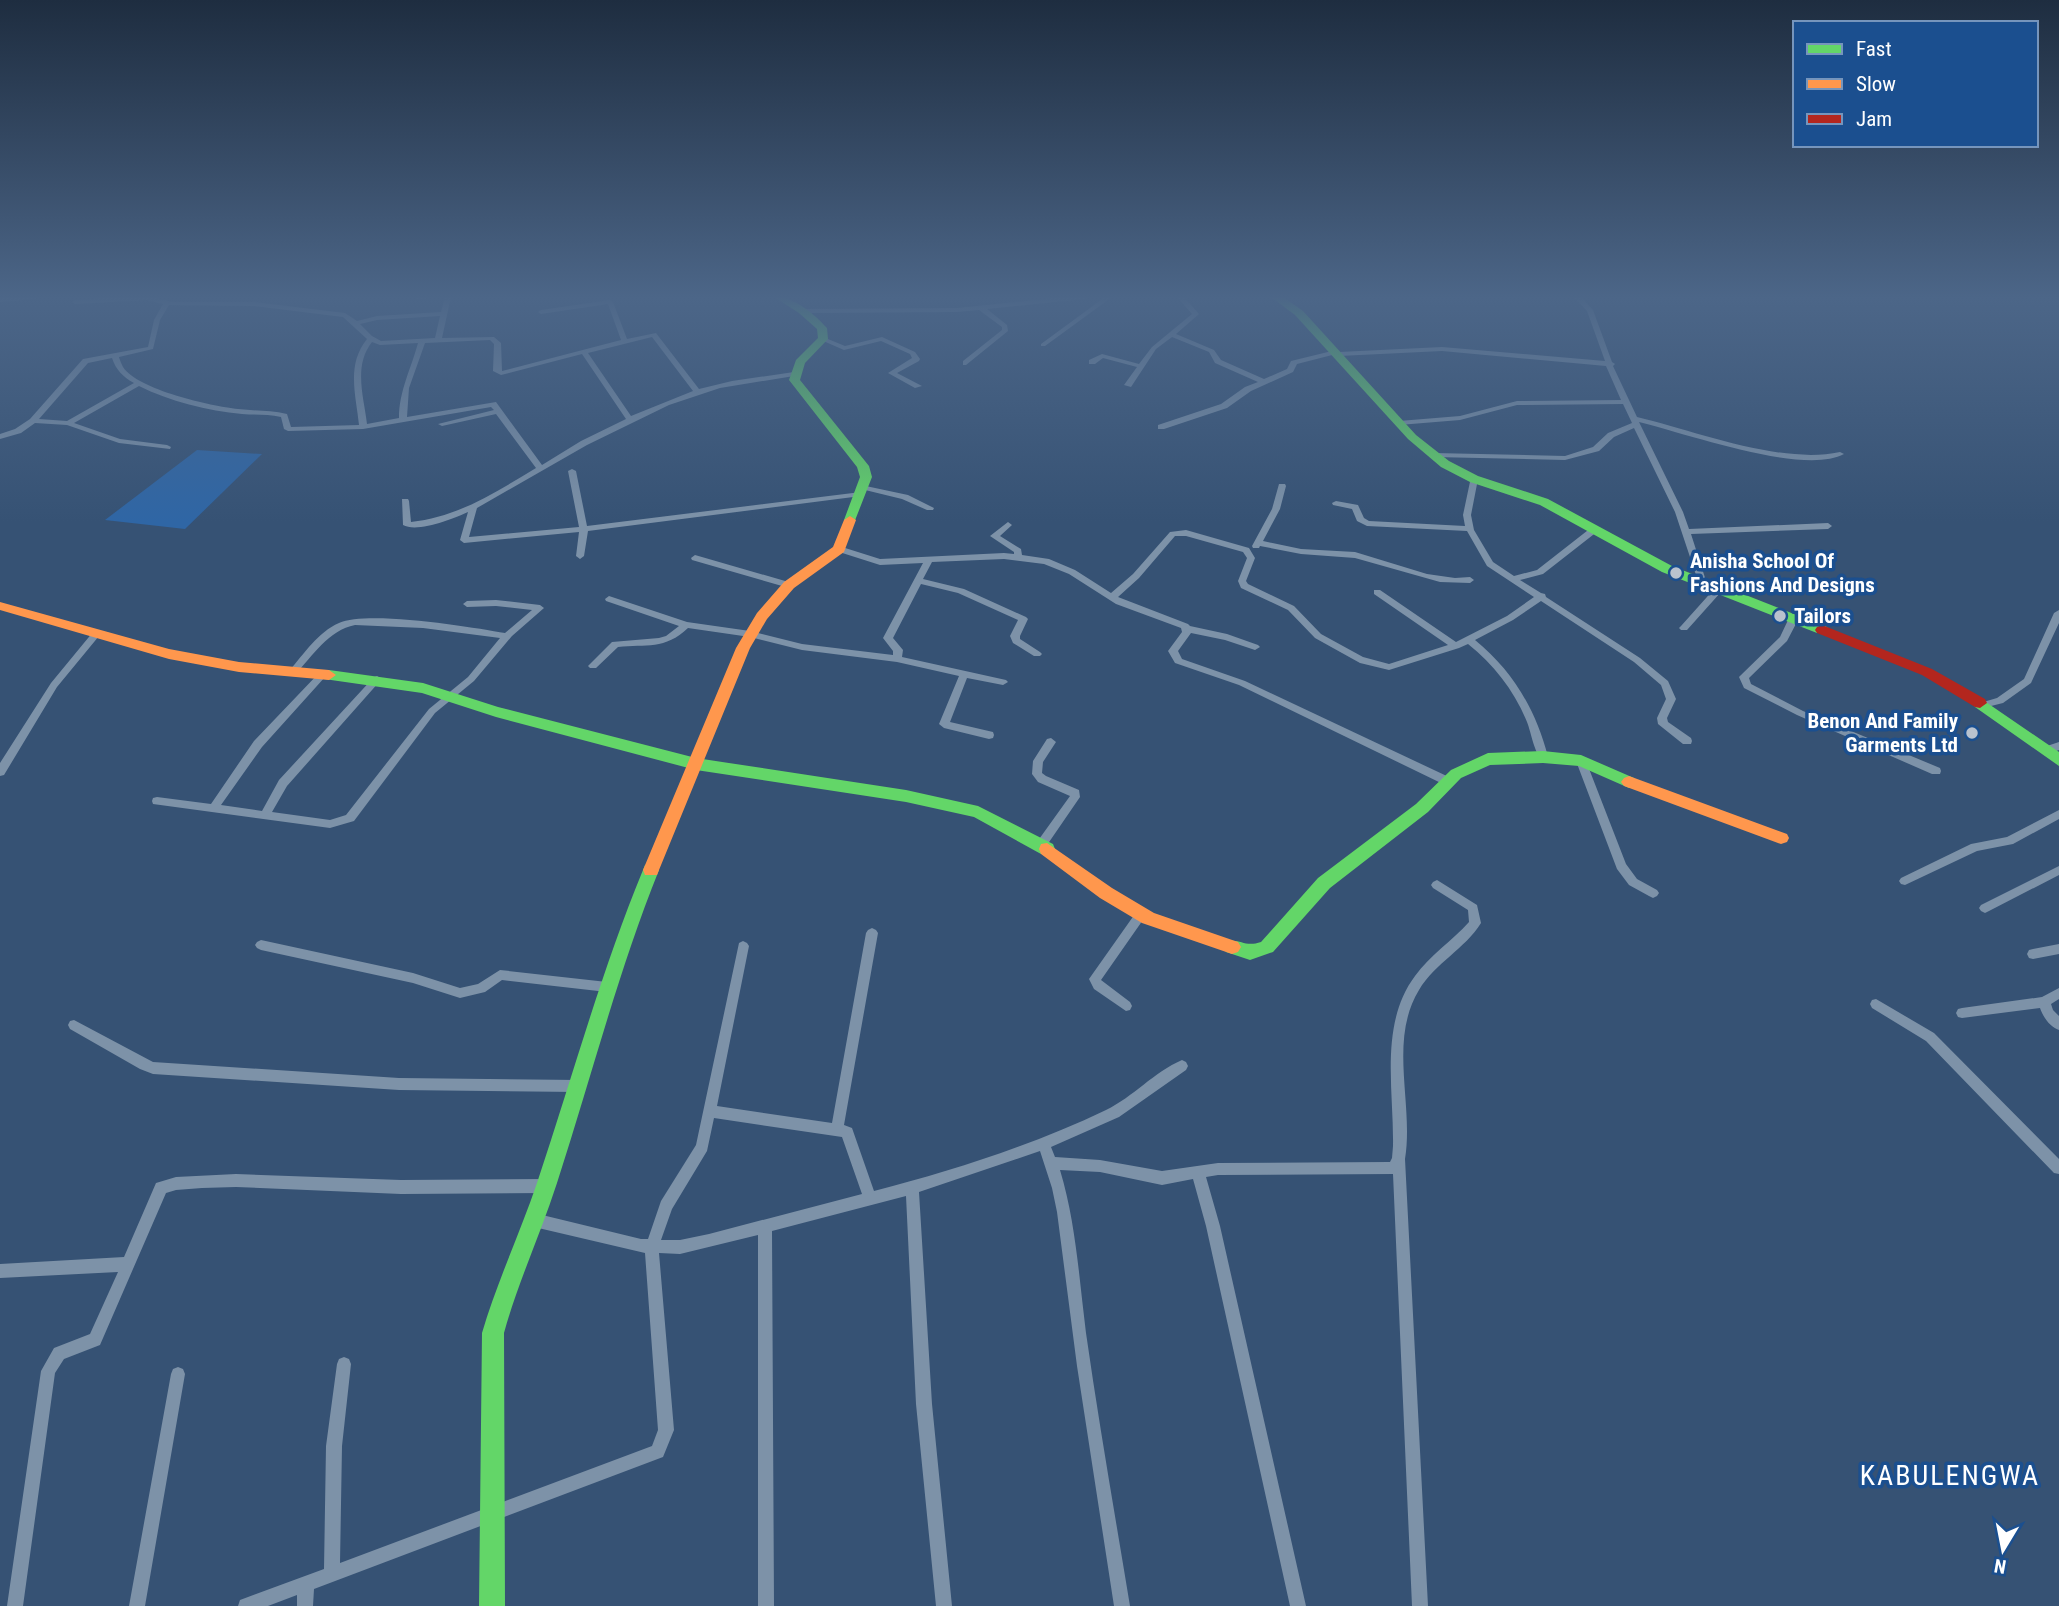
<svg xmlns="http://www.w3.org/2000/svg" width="2059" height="1606" font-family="'Roboto Condensed',sans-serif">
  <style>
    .green { fill: #2f66a5 }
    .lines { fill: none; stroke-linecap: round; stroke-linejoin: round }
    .street { fill: #7d92a8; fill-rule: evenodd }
    .fast { fill: #63d668; fill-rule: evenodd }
    .slow { fill: #ff974d; fill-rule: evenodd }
    .jam { fill: #b3261e; fill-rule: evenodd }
    .poi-dot { fill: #b9c2ce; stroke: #1b4f8f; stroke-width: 2.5 }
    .labels { text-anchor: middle; stroke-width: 7; stroke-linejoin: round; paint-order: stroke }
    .poi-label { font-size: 21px; font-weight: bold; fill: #fff; stroke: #1b4f8f; text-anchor: start }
    .near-quarter-label { font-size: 28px; letter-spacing: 2px; fill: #fff; stroke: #1b4f8f }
  </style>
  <rect width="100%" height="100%" fill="#365274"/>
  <path class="green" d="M197,450L262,454L185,529L105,520Z"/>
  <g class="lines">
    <path class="street" d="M38,297L35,299L0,302V298Z
      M127,297H152L172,302H253L345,313L357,321L377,316L441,312L445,297H451L442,338L494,337L501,343L502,371L621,340L608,304L541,314L538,312L541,310L610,300L613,302L627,339L656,333L699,389L732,381L794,372L798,374L794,376L720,388L669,405L587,445L477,508L469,537L579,527L568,471L572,469L576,471L587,526L861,492L865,494L861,496L588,531L584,556L580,559L576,556L579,532L464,543L460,540L468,512C453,519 417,533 403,525L402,499H408L409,501L411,522C458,517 496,492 536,468L496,414L442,426L438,424L494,410L491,407L363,429L288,431L284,429L281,417C268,414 255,415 242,414C208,411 169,401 139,386L74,423L120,439L167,445L171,447L170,449L119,443L67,425L35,423L21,433L0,439V434L15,429L30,419L83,359L148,347L154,320L163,304L147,300L75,304L72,302L75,300ZM169,305L253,306L343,317L367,339C346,365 356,395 359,425L291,427L287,414C270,410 255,411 238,409C211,406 138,390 123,367C122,365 119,358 119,357L153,349L160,320ZM440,316L435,338L381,341L372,336L360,324L377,320ZM652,337L693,391L631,416L588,353ZM490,340L494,344L493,371L501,375L582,354L626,419L581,441L542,465L496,402L407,417L409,388L425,343ZM372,342L380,345L418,343C411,369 399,391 399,418L367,424C364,397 353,366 372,342ZM112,358C116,370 123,377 134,383L67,421L39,419L88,363Z
      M414,297H428C425,300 417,300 414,297Z
      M1064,297H1087L1084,299L987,309L1007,325L1008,331L966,365H963V361L1002,330V327L979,310L957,312L803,313L800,311L803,309L957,308Z
      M1105,297H1112L1045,346H1041V344Z
      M1177,297H1184L1199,314L1176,334L1214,350L1221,360L1264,379L1287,369L1291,361L1336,350L1339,352L1442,347L1605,361L1587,311L1574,297H1581L1593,310L1612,362L1615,364L1613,366L1637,417C1696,431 1781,465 1840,452L1844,454C1804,476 1685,433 1639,422L1683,512L1689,529L1828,523L1832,526L1828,529L1691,534L1707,584L1703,587L1699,584L1675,512L1634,428L1614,437L1599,451L1565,460L1434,457L1430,455L1434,453L1565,456L1593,447L1608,433L1632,423L1623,404L1517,405L1460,420L1399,425L1395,423L1399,421L1460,416L1517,401L1621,400L1606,366L1442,351L1339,356L1336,354L1297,364L1293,372L1251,391L1227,408L1164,429H1158V425L1221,404L1245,387L1258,382L1215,363L1209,352L1172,337L1156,349L1131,387L1124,385L1137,367L1103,358L1095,364H1089V360L1102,354L1139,364L1152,347L1192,314Z
      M823,337L845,346L882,337L915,352L920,359L919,361L897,373L922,386L915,388L888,373L912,358L910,354L881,341L844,350L821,340V338Z
      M1471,477H1477L1478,479L1471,515L1474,530L1493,562L1514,576L1537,570L1592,527H1598V531L1543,574L1520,580L1541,593L1545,594L1546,597L1640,658L1668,681L1676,699L1667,718L1668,722L1691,738L1692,741L1691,744H1683L1658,724L1657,718L1666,699L1661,685L1634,662L1541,601L1513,620L1475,640C1513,671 1536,710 1548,757L1543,761C1535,756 1531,732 1527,722C1514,690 1494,665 1468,644L1459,648L1389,670L1360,663L1315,638L1288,610L1241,588L1238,581L1247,558L1243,552L1186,536H1175L1139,578L1118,597L1188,624L1190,626L1227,634L1258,645L1260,647L1255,650L1225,640L1191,633L1178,651L1182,659L1245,681L1451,778L1452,781L1451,784H1443L1239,685L1175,663L1168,651L1182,632L1181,628L1116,604L1069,574L1044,564L1004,559L932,562L923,579L964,589L1026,617L1028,619L1020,636V639L1040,652L1042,654L1040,656H1034L1013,643L1010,636L1018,620L958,593L921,584L893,638L903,650L902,657L1006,680L1008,682L1003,685L967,678L950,722L993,732L994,735L993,738L989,739L944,728L939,724L959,676L897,662L802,650L750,637L688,628C665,650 646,644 618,647L596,668H590L588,666L612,642L659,638L666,636L679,626L606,601L605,599L609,596L687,622L750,631L802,644L893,655V651L883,638L923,563L880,565L836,551V547H842L880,559L1004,553L1014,554V552L990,536L1008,522L1012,525L1000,536L1021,549L1022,555L1049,559L1075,570L1111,593L1133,574L1170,532L1186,530L1249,548L1255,558L1246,581L1248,584L1294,606L1321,634L1363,657L1389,664L1448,645L1374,594V590H1380L1456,642L1507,616L1534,597L1487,566L1467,531L1367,526L1357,521L1352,509L1333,505L1332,503L1336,501L1358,505L1364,518L1369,521L1465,526L1463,515Z
      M1279,484H1285L1286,486L1280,509L1263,541L1301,549L1355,552L1427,574L1455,578L1470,577L1474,580L1470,583L1440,582L1355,558L1301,554L1260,546L1259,548H1253L1252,546L1272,509Z
      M861,485L908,495L934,508L933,510H927L902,499L861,489Z
      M695,555L792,583L793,585L789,588L692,560L691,558Z
      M1718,587L1721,588V592L1687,630H1681L1679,628L1681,626L1715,588Z
      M496,600L540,605L544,608L512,636L474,681L435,713L354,821L330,828L153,804L152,801L153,798L157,797L211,804L254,741L319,673H325L327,675L325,677L262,747L221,805L262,811L279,780L374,677L377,676L382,679L380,681L287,786L272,812L330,820L346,815L429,709L468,677L500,638L423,628L355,625C329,630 312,656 295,675H289L287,673L289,671C304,654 318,632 339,623C368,610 471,627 505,633L532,610L496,606L467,607L463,604L467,601Z
      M2059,610V623L2031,683L2003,703L1983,708L1980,707L1978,705L1980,703L1997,698L2024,679L2054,613Z
      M1794,615L1799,618L1787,641L1749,678L1751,684L1803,711L1940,768L1941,771L1940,774H1932L1797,715L1744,688L1739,677L1741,675L1780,637L1789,618Z
      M96,631L101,634L99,636L57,687L4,775L0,776V763L51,683L93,632Z
      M1051,738L1056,742L1043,762L1042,773L1046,776L1079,790L1080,797L1045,848H1037L1036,845L1037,842L1070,796L1038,782L1032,774L1033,761L1047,739Z
      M2059,742V750L2045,755L2040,751L2041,748Z
      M1581,757L1586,761L1626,864L1637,879L1657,890L1659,893L1657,896L1653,898L1649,896L1629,885L1617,869L1576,761Z
      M2059,810V819L2013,844L1977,851L1905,885L1901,884L1899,881L1901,878L1971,844L2007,837Z
      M2059,866V875L1989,911L1985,913L1981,911L1979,908L1981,905Z
      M1437,880L1477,905L1481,923C1465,949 1435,963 1419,990C1388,1041 1414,1104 1405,1159L1428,1606H1412L1393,1174L1218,1175L1206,1177L1220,1226L1306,1606H1290L1206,1226L1193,1179L1162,1185L1100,1172L1060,1170C1076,1223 1079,1278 1086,1333C1099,1424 1115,1515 1130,1606H1114L1077,1366L1057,1212L1052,1188L1040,1151L919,1192L932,1404L952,1606H936L916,1404L906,1196L772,1231L774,1606H758V1235L680,1254L659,1253L674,1430L663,1457L314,1589L313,1606H297V1595L268,1606H238L240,1600L324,1569L326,1446L337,1364L339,1359L344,1357L349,1359L351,1364L342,1446L340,1563L652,1446L658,1430L645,1253L534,1227L529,1225L527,1220L529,1215L534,1213L641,1239H648L661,1201L696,1145L739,943L743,941L747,943L749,946L717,1106L832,1123L866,933L868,930L872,928L876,930L878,933L844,1125L852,1128L874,1191C952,1171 1033,1145 1106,1110C1133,1097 1154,1072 1182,1060L1186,1062L1188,1066L1186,1070L1119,1117L1051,1147L1055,1157L1100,1160L1162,1171L1218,1163L1390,1162L1392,1158L1393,1146C1394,1091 1379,1024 1415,976C1430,955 1452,941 1469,922L1468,910L1433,888L1431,885L1433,882ZM714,1118L842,1137L862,1194L709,1234L680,1240H661L672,1209L707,1151Z
      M1141,909L1145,911L1147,914L1145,917L1101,980L1130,1002L1132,1006L1130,1010L1126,1011L1094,989L1089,979L1137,911Z
      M261,940L413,973L460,988L478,984L500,970L607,982L611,983L613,987L611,991L607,992L502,980L485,992L460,998L413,983L261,950L257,948L255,945L257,942Z
      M2059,944V954L2033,959L2029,958L2027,954L2029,950L2033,949Z
      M2059,988V999L2051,1004L2053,1010L2059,1016V1030C2050,1027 2043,1017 2040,1008L1962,1018L1958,1017L1956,1013L1958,1009L1962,1008L2042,997Z
      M1876,999L1934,1033L2059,1159V1174L2054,1173L1926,1041L1872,1008L1870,1004L1872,1000Z
      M74,1020L153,1062L399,1078L578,1080L582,1082L584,1086L582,1090L578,1092L399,1090L153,1074L140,1069L70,1029L68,1025L70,1021Z
      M236,1174L401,1180L546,1179L551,1181L553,1186L551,1191L546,1193L401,1194L236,1187L202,1188L176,1190L166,1193L100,1345L64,1359L55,1373L23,1606H7L41,1371L54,1348L90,1334L118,1272L0,1278V1264L124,1257L156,1183L176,1177Z
      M178,1367L183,1369L185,1374L145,1606H129L171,1374L173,1369Z"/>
    <path class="fast" d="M774,297C795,297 813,313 827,328L828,339L805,363L800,380L869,466L872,477L854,523L850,524L844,520L860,477L857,467L789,380L796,360L818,338L817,329L799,313Z
      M1271,297H1283L1303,311L1416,435L1449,461L1478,476L1548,499L1672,566L1827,627L1829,630L1827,633H1817L1662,572L1540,505L1470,482L1441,467L1408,439L1295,315Z
      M329,670L423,683L498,707L696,758L906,790L978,806L1053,844L1055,849L1053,854H1041L974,817L906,802L696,770L496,717L422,693L324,679L322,675L324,671Z
      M1980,698L2059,752V766L1975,707L1973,703Z
      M1543,751L1581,755L1634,778L1637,782L1629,788L1579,766L1543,763L1490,765L1461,778L1428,812L1330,888L1273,952L1250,960L1226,952L1223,947L1226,942C1239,937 1244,948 1261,942L1318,878L1416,804L1451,770L1488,753Z
      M651,863L657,865L659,870C618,972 591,1078 557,1183C541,1233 518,1282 504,1333L505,1606H479L482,1333C497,1282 520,1233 537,1183C572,1078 601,972 643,870L645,865Z"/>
    <path class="slow" d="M850,516L856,520L844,552L794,588L767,619L750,648L659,870L657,875H645L643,870L736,648L757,613L784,582L833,547L844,520Z
      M0,602L169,649L239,662L329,670L336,675L329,680L239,672L169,659L0,610Z
      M1629,776L1787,834L1789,838L1787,842L1781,844L1624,786L1621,782L1624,778Z
      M1047,843L1112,888L1154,913L1238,942L1241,947L1238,952L1232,954L1142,923L1100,898L1041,854L1039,849L1041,844Z"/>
    <path class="jam" d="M1822,625L1932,669L1985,699L1987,703L1980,708L1975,707L1922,675L1817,633L1815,630L1817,627Z"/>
  </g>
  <linearGradient id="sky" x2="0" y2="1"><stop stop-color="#1e2d40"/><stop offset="0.57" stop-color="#4c6688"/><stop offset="1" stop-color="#4c6688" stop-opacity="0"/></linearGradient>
  <rect width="2059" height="522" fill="url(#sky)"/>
  <g class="poi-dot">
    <circle cx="1676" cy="573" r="7"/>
    <circle cx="1780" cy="616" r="7"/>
    <circle cx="1972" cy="733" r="7"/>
  </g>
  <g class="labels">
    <g class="poi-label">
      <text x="1690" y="568">Anisha School Of<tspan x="1690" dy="24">Fashions And Designs</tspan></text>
      <text x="1794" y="623">Tailors</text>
      <text x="1958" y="728" text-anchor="end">Benon And Family<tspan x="1958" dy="24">Garments Ltd</tspan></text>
    </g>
    <g class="near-quarter-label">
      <text x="1950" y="1485">KABULENGWA</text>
    </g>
  </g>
  <rect x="1793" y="21" width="245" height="126" fill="#1b4f8f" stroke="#7695bc" stroke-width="2"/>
  <rect x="1807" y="44" width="35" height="10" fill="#63d668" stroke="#7695bc" stroke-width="2"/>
  <text x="1856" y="56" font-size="21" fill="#ffffff">Fast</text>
  <rect x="1807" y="79" width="35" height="10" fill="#ff974d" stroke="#7695bc" stroke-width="2"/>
  <text x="1856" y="91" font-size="21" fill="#ffffff">Slow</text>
  <rect x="1807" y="114" width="35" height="10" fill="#b3261e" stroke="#7695bc" stroke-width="2"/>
  <text x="1856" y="126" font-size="21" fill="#ffffff">Jam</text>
  <g transform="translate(2003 1550) rotate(190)" stroke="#1b4f8f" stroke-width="5" paint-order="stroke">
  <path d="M0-5L12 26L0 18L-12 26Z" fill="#ffffff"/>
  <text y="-10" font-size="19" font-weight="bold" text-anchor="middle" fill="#ffffff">N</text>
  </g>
</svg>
